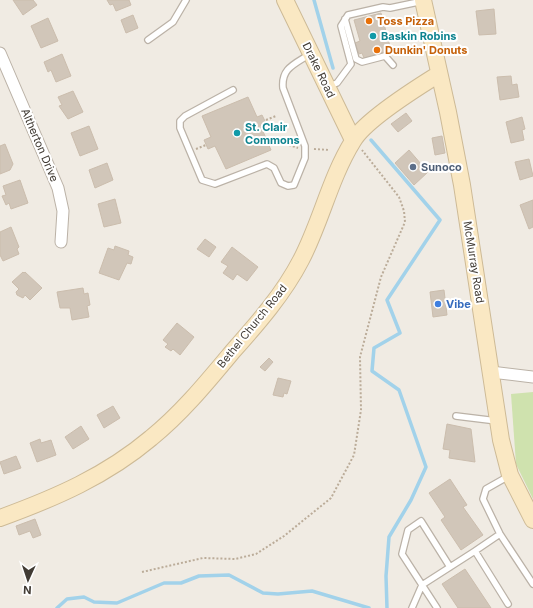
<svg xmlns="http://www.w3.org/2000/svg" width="533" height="608" font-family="Inter,sans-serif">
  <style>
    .green { fill: #cfe2ae }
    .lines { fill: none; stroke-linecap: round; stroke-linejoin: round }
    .stream { stroke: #a2d2ea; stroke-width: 3.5 }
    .building { fill: #d1c6b9; stroke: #cbbdad }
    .lane-casing { stroke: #bbb2a7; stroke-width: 8 }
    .street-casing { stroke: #bbb2a7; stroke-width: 13 }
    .secondary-casing { stroke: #cdba96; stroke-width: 18 }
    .path { stroke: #bbac99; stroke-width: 2; stroke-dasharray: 2 2; stroke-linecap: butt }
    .lane { stroke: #fff; stroke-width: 5.5 }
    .street { stroke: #fff; stroke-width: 11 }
    .secondary { stroke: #fae8c3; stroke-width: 16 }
    .food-dot { fill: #e8710a; stroke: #fff; stroke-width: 1.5 }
    .culture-dot { fill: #0f9aa8; stroke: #fff; stroke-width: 1.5 }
    .service-dot { fill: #5c6f8a; stroke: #fff; stroke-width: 1.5 }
    .shop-dot { fill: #3f7fe0; stroke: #fff; stroke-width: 1.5 }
    .labels { text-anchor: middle; stroke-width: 4; stroke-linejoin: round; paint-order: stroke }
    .food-label { font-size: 11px; font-weight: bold; fill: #c56008; stroke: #fff; text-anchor: start }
    .culture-label { font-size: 11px; font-weight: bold; fill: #0d838f; stroke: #fff; text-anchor: start }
    .street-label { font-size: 11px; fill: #413b34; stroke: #fff }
    .service-label { font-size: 11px; font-weight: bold; fill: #4e5e75; stroke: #fff; text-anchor: start }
    .shop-label { font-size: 11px; font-weight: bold; fill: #366cbe; stroke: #fff; text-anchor: start }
  </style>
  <rect width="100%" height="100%" fill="#f0ebe3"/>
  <path class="green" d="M533,392V499L516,464L511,394Z"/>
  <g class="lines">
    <path class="stream" d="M314,0L333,68
      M371,140L440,220L387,300L400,333L374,348L372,371L399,390L426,467L411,500L389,537L386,576L387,608
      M57,608L67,599L84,597L94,602L117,603L164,583H181L199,576L229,575L263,593L278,594L312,591L369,608"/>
  </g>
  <path class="building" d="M13,0H33L37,5L23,15Z
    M107,0H129L131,5L116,11L113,4L110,5Z
    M494,9L496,34L479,35L476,11Z
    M381,13L391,50L364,58L362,53L359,54L355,43L360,41L354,20Z
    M133,15L138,28L126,33L121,20Z
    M48,18L58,41L41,48L31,26Z
    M62,54L71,76L56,82L51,70L48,72L44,62Z
    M511,76L512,85L517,84L519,97L500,100L497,77Z
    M73,91L83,112L68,119L59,106L62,105L58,97Z
    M248,97L257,117L262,115L265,121L267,127L262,129L271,150L226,169L215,146L208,149L204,140L211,137L202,116Z
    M406,113L412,121L398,132L391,124Z
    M522,117L525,129L522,130L524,140L511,143L506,122Z
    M89,126L98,149L80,156L71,133Z
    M442,136L445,153L435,155L432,138Z
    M5,144L13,164L10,170L0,174V146Z
    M409,150L428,172L414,185L395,163Z
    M529,159L533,176L520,180L515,162Z
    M107,163L113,180L95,188L89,170Z
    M20,180L28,203L11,209L9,203L6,205L2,196L6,195L3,186Z
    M115,199L121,223L104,227L98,204Z
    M533,200V227L529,229L520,205Z
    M11,227L19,247L17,249L19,254L3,261L0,255V232Z
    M205,239L216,247L209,257L197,249Z
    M115,246L129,251L128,255L133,257L131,264L127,263L119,280L99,273L108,248L114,250Z
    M232,247L258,267L247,281L237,274L233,280L223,273L228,266L221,262Z
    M23,272L24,273L25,272L42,288L30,300L25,295L23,298L17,295L16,292L19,289L12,282Z
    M83,288L84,294L88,293L90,305L87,306L89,317L72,320L70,308H60L57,292Z
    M444,290L447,315L433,317L430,292Z
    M177,323L194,337L180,355L173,349L171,351L165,347L168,344L163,340Z
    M269,358L273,362L265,371L260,367Z
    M278,378L291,381L287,394L284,393L283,397L273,395Z
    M113,406L120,418L104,428L97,415Z
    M447,424L471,429L475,462L449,458L450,450L443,449Z
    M81,426L89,439L73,449L65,437Z
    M40,439L41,443L51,440L56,455L37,462L30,443Z
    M16,456L21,468L4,474L0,462Z
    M450,479L467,505L463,507L483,535L461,550L441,520L445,517L429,493Z
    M35,519L41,535L33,538L30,531L19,535L16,526Z
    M465,569L491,608H458L442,584Z"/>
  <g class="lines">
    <defs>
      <path id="lane" d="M345,19L356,59L362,62L385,56L393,65
        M148,40L173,22L186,0
        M329,86L337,83L351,64L341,26L348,15L383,7L390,8L423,1
        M233,90L185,116L180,121V128L202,180L215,184L267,164L274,168L281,183L288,186L294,185L305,158V146L283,88C281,68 295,64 310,54
        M456,416L497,421
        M509,476L486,489L483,499L500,534L533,584
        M500,534L475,551L508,604
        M412,608L422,585L475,551
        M437,608L402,554L408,530L421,521L450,567"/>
      <path id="street" d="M0,53L58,188L63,211L61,242
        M491,372L533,377"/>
      <path id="secondary" d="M285,0L353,140
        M423,0L448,112L462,185L501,440L510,475L533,520
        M0,518C55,498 106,476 151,438C182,413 208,381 233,351C258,323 284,293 301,260C321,222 330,178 353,141C365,120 418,87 439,74"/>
    </defs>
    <use href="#lane" class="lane-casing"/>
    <use href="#street" class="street-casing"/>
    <use href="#secondary" class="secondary-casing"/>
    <path class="path" d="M266,120L276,116
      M289,145L298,148
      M196,149L206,145
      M314,149L330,150
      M142,572L203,558L235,559L256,554L284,536L331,498L354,455L361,410L360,357L381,277L405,222L404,211L399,197L362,150"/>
    <use href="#lane" class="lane"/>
    <use href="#street" class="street"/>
    <use href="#secondary" class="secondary"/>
  </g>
  <g class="food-dot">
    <circle cx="369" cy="21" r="4"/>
    <circle cx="377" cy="50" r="4"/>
  </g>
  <g class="culture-dot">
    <circle cx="373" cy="36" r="4"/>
    <circle cx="237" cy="133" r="4"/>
  </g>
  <circle class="service-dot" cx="413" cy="167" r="4"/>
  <circle class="shop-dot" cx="438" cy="304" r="4"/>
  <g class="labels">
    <g class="food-label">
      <text x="377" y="25">Toss Pizza</text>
      <text x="385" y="54">Dunkin' Donuts</text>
    </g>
    <g class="culture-label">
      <text x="381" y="40">Baskin Robins</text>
      <text x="245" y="131">St. Clair<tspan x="245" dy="13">Commons</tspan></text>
    </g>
    <g class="street-label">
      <text transform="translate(319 70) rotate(64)" y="4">Drake Road</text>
      <text transform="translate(40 145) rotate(67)" y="4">Altherton Drive</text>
      <text transform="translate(474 262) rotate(81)" y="4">McMurray Road</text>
      <text transform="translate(252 326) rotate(-51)" y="4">Bethel Church Road</text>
    </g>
    <g class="service-label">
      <text x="421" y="171">Sunoco</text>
    </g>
    <g class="shop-label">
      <text x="446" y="308">Vibe</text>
    </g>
  </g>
  <g transform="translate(28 580) rotate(183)" stroke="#ffffff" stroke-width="3" paint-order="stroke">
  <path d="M0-3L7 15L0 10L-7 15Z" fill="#413b34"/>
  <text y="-6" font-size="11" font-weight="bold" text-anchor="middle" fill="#413b34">N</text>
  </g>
</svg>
